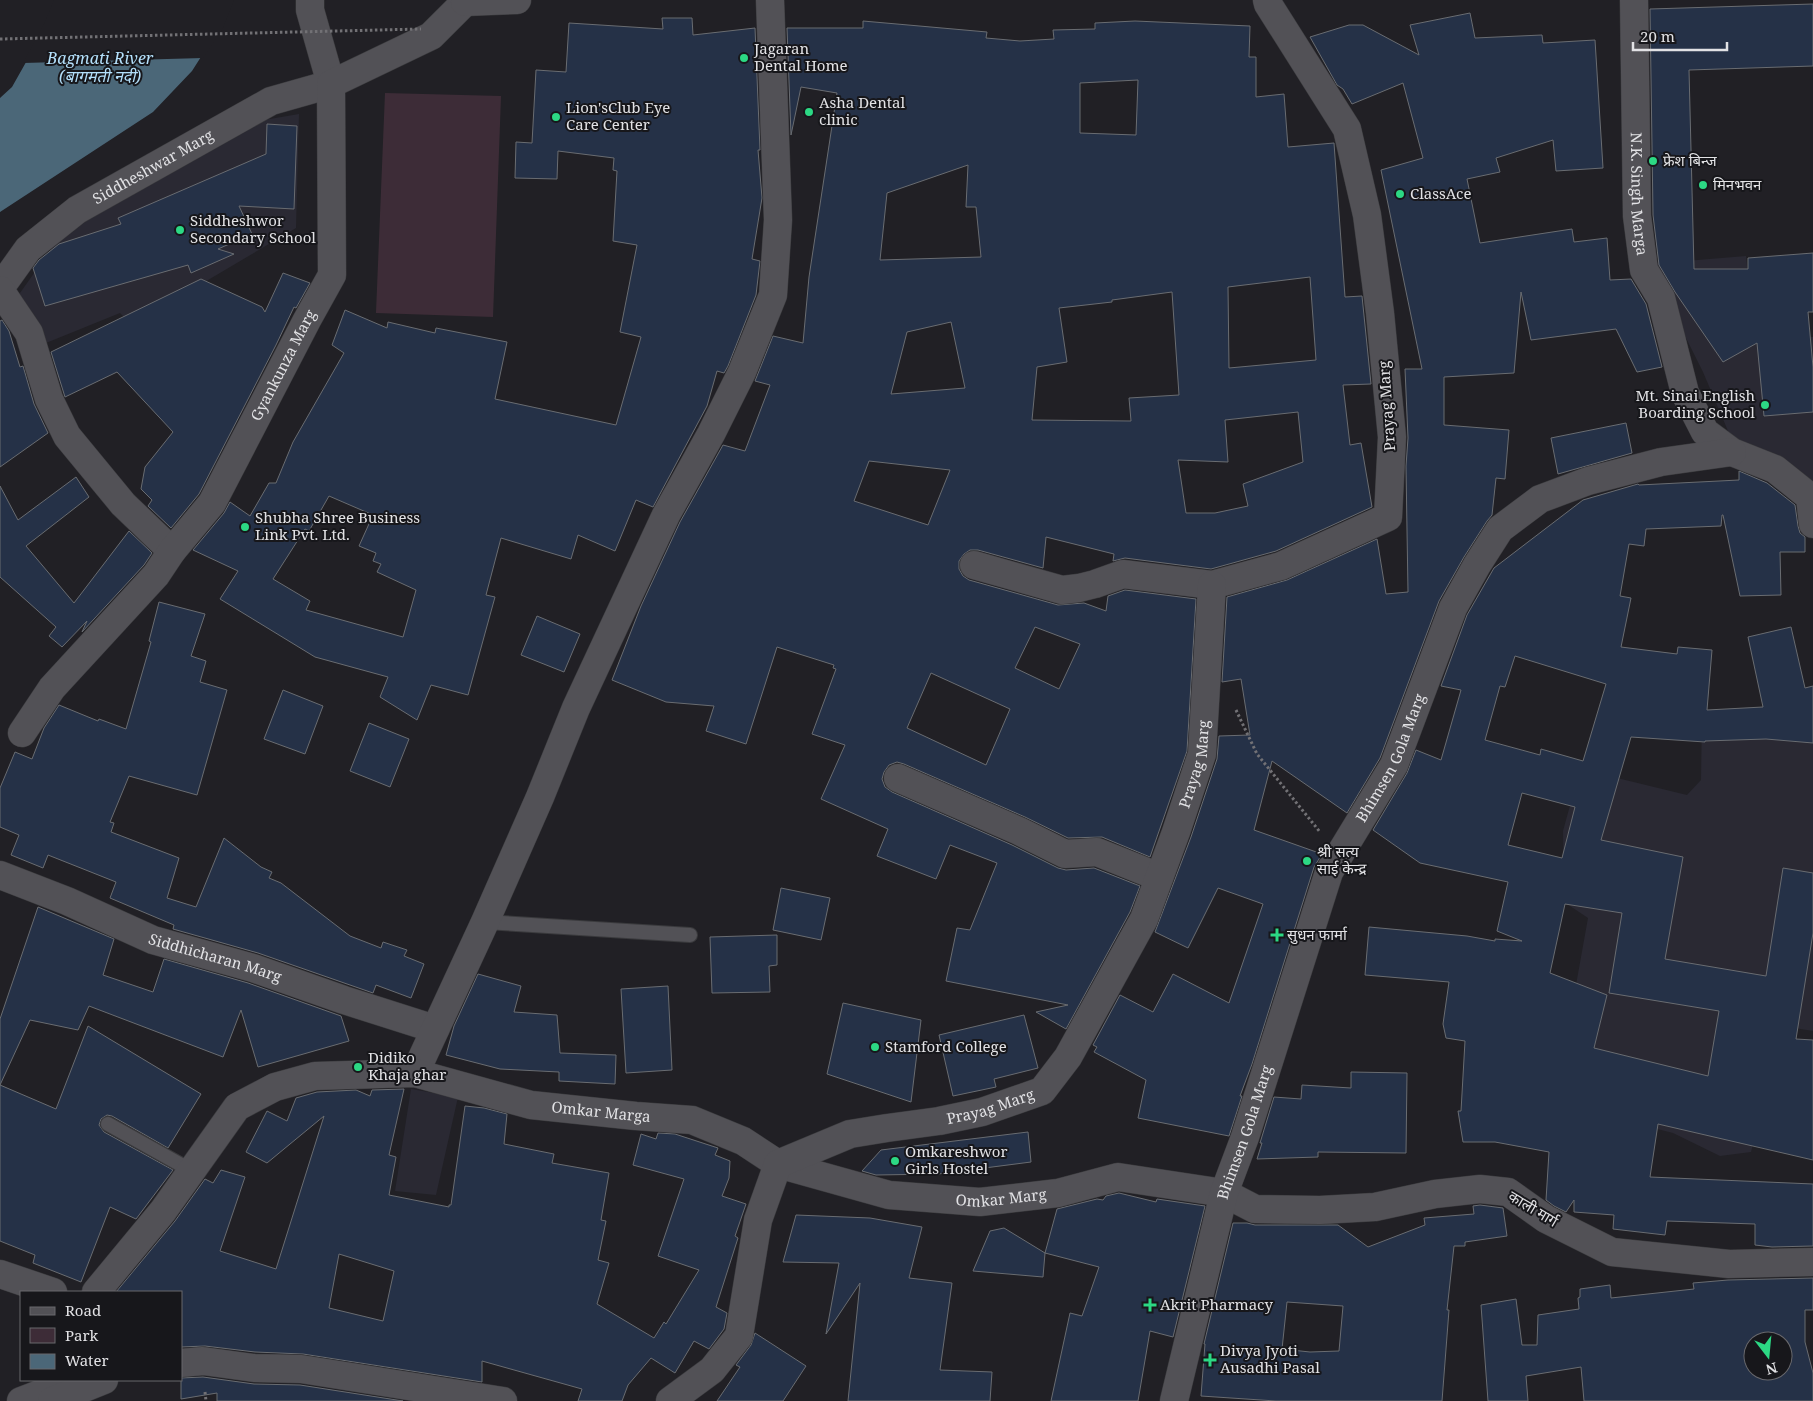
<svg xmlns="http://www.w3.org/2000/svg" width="1813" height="1401" font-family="'Noto Serif','Noto Sans Devanagari',serif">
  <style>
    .built { fill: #2a2933 }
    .green { fill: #3d2c37 }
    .water { fill: #4b6778 }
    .pier { fill: #212025 }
    .building { fill: #253147; stroke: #696c71; fill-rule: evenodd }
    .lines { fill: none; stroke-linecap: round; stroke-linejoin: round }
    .service-casing { stroke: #3a3a3d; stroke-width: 16 }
    .minor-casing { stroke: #3a3a3d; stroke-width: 29 }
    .tertiary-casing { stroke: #3a3a3d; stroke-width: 29 }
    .path { stroke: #727175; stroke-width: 3; stroke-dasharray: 2.5 2.5; stroke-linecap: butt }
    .service { stroke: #525156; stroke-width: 14 }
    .minor { stroke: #525156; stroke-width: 28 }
    .tertiary { stroke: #525156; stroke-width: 28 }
    .path-bridge { stroke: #727175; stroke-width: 3; stroke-dasharray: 2.5 2.5; stroke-linecap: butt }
    .poi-dot { fill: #2cd884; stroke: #17171b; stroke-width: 2 }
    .labels { text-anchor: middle; stroke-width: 4; stroke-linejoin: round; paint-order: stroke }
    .poi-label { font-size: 15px; fill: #e2e2e5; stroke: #17171b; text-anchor: start }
    .street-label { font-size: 15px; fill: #e2e2e5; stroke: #17171b }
    .water-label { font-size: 16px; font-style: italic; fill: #b4e0fb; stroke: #17171b }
  </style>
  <rect width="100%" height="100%" fill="#212025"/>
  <path class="built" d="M299,114L296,228L132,325L120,313L41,345L15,300L64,231L264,120Z
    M1746,256L1750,296L1786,337H1813V488L1731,438L1703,372L1649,264Z
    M1702,714L1813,729V1031L1782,1026L1751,1152L1720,1156L1673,1133L1626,1121L1569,1024L1588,918L1564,902L1563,831L1580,769L1687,795L1701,780Z
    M411,1089L458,1097L436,1195L395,1191Z"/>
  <path class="green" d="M385,93L501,96L493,317L376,313Z"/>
  <path class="water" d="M47,25L220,27L192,71L153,112L0,212V98L12,87Z"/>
  <path class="pier" d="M54,0H234L223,28L203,58L23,63L44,24Z"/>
  <path class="building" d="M1813,4V66L1689,70L1694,269H1748V258L1813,253V312H1808L1813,367V412L1764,416L1757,343L1723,362L1675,292L1659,265L1653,215L1650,9Z
    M1470,13L1475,38L1542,35L1543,43L1595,40L1603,168L1556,171L1553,140L1496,158L1500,172L1467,179L1480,243L1572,229L1574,242L1607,238L1610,280L1631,279L1646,304L1662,367L1637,372L1616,329L1531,340L1521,292L1514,373L1444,377V425L1509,430L1505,479L1496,478L1492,515L1487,521L1464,557L1439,601L1380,758L1347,813L1272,761L1254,830L1322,854L1314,867L1252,1064L1240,1096H1242L1229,1136L1138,1118L1146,1080L1094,1052L1097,1047L1093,1045L1120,995L1153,1012L1173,974L1229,1003L1263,904L1218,888L1188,948L1155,932L1191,837L1217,759L1219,736L1250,735L1241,679L1222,682L1227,597L1287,580L1377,539L1386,594L1408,592L1406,466L1408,438L1405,369H1422L1381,170L1423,158L1403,83L1352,104L1343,89L1337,85L1310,37L1349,25H1363L1419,55L1410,25Z
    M662,18H692L693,35L755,28L760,150H758L762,198L752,259L760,261L756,295L728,366L724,373L717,371L707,406L653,507L636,500L615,551L578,535L571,559L501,538L486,595L495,597L468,695L431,685L417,720L380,697L388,677L315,657L220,599L238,571L193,550L224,513L230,502L250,516L269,483H276L293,442L344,353L332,345L345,310L387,328L388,322L435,333L436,328L507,342L495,399L616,425L641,337L620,332L637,245L613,241L617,171L613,170L614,158L558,151L557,179L515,178L516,142L532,143L536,70L566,72L569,23L663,29ZM329,496L373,515L359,546L376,553L373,561L381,564L377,572L416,590L403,637L306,610L310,601L273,579L305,529L309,531Z
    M863,21L987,32L986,38L1020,41L1054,39L1053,30L1095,29V23L1135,21L1250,26L1249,57H1256V97L1284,94L1288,147L1334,143L1345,297L1362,296L1371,384L1343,385L1350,445L1361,443L1372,507L1276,551L1211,569L1125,558L1113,561L1114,554L1046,537L1043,568L978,550H970L964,554L959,561V569L963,576L969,580L1058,605L1084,603L1106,611L1108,596L1125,590L1196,599L1187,751L1150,857L1102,837L1068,838L1025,817L904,764L897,762L889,765L884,772L882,779L885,787L892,792L1012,845L1058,868L1066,870L1094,868L1140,886L1130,912L1066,1029L1036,1012L1068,1005L946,981L957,928L970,930L997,863L950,845L936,879L877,856L888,829L821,799L845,745L812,734L836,669L833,668L834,665L777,647L746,744L706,731L714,706L666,702L612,680L641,606L680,522L723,445L745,451L770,385L755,381L773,336L803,343L809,277L837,93L801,87L791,135L787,28H863ZM1138,80L1136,135L1080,133V83ZM968,165L966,207H976L981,257L880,260L887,193ZM1310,277L1316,360L1229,368L1228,287ZM1172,292L1179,395L1129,398L1131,421L1032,420L1037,367L1067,362L1059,308L1112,302V300ZM951,322L965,388L891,394L907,332ZM1298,412L1303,462L1243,484L1248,506L1215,513H1186L1178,460L1228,462L1225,420ZM869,461L950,470L928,525L854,501ZM1035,627L1080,644L1059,689L1015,668ZM931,673L1010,709L986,765L907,728Z
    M267,124L297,126L294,209L239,206L252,234L218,249L234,254L191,273L188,265L45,306L33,268L39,260L59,244L121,224L118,218L266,154Z
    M283,273L310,283L296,308L294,307L276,345L199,494L171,528L148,506L152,500L141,489L145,467L173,432L117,372L65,397L51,352L201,279L262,307L265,312Z
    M2,320L9,331L20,367L23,366L34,404L48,433L0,467V321Z
    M1626,423L1632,453L1558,474L1551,438Z
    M1739,471L1767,483L1795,505L1798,526L1800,533L1805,537V552H1780L1781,595L1740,596L1723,515H1722L1721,526L1646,529L1644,546L1629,544L1620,596L1631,598L1621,647L1677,654L1678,647L1712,650L1707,710L1763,707L1748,637L1791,627L1805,688L1813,686V743L1766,739L1705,741V742L1631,737L1601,840L1683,857L1665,959L1766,976L1783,868L1813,873V933L1796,1039L1813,1040V1160L1658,1124L1650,1177L1813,1184V1246L1772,1247L1755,1245V1224L1667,1221L1665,1235L1613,1229L1614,1215L1574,1212V1200L1566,1212L1554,1206L1546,1200L1549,1152L1495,1142H1463L1458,1111H1461L1465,1041L1446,1038L1443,1024L1449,982L1365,975L1369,927L1467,936L1495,941V939L1522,941L1497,931L1508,882L1420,863L1373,830L1407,773L1416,750L1441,760L1461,690L1441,686L1467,615L1494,568L1583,500L1638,484L1639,485L1739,480ZM1515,656L1606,684L1583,761L1541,749L1540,755L1485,740L1500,686L1505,687ZM1522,793L1575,807L1562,858L1508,845ZM1565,904L1622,913L1609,993L1719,1011L1708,1076L1594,1048L1607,995L1550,973Z
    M76,477L89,497L26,546L74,603L129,531L152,553L144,565L82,632L87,621L62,647L49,636L56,627L0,577V486L18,520Z
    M159,602L205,614L191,656L206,661L200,682L227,690L197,795L129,776L110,822L114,823L111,832L179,858L167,898L196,907L224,838L261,867L272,872L269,878L281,883L350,936L381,948L383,942L407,950L404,956L424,964L411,998L376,985L373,993L258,953L173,929L174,925L110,898L116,882L48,855L43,868L11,855L19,835L0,827V788L15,752L32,759L44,728L59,705L98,721L99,719L126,729L151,642L149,641Z
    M537,616L580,634L564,672L521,655Z
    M283,690L323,706L305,754L264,739Z
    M369,723L409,739L390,787L350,771Z
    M781,888L830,898L821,940L773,930Z
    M38,907L114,939L103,975L153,992L164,959L248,983L341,1016L349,1041L258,1067L241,1010L223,1057L89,1006L78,1030L30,1020L0,1085V1019Z
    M777,935V965L769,966L770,992L712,993L710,937Z
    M478,974L521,986L514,1012L557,1015L560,1053L616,1055L615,1084L559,1081V1072L500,1069L446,1055L454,1026Z
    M668,986L672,1070L626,1073L621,989Z
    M843,1003L921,1020L911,1102L827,1074Z
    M1024,1015L1038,1068L994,1079L996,1087L953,1096L939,1035Z
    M88,1026L201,1094L168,1148L112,1116L107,1115L101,1119L99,1125L104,1132L173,1170L136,1219L110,1207L81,1282L33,1263L35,1255L0,1241V1085L56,1109Z
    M1351,1072L1407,1073L1406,1153L1318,1152V1157L1257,1159L1262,1143H1260L1274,1097L1301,1099L1302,1085L1351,1088Z
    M404,1089L389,1155L396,1157L389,1195L449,1207V1205H451L465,1106L484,1108L507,1114L504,1144L554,1154L552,1163L609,1173L601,1220L606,1221L598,1260L609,1263L597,1304L654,1338L664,1322L666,1324L699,1270L658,1256L684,1179L633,1165L641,1134L656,1139L658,1133L675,1134L718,1148L715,1155L730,1161L729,1178L722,1196L746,1204L735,1236L738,1238L716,1307L727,1313L724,1329L709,1349L694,1341L675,1373L651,1358L628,1385L622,1401H578L582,1389L482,1361V1382L303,1354L255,1352L205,1346L181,1347V1292H116L175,1221L205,1179L213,1183L221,1170L245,1177L220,1251L276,1269L324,1116L267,1163L246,1152L267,1111L287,1121L296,1098L317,1092L356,1090L370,1096L372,1090ZM339,1254L394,1271L383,1321L329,1308Z
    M1028,1132L1031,1162L938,1174L876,1175L862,1171L881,1150Z
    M1119,1193L1156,1202L1157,1199L1205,1206L1173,1337L1150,1331L1138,1401H1051L1070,1313L1082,1316L1099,1267L1045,1253L1057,1209L1097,1199L1103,1200L1106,1196Z
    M1480,1205L1503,1208L1507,1236L1465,1242V1246H1454L1447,1310H1449L1442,1401H1276L1201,1396L1205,1344H1204L1233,1223H1247L1255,1225H1338L1368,1247L1425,1225L1424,1218L1474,1214L1473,1206ZM1287,1302L1343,1306L1339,1351L1310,1352L1282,1349Z
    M796,1215L870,1218L922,1227L909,1278L952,1283L940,1370L992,1372L990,1401H848L860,1283L826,1334L839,1263L783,1262Z
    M1004,1228L1045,1253L1043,1277L973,1271L990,1231Z
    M1813,1278V1310H1805V1342L1813,1373V1401H1584L1581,1367L1526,1376L1528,1401H1488L1481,1305L1516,1299L1522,1345H1537L1538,1315L1579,1309L1578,1298L1580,1297V1289L1610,1285L1611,1298L1694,1289L1693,1283L1728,1280ZM1753,1341H1783V1371H1753Z
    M755,1333L806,1366L783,1401H717L740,1367L736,1365L751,1345Z
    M203,1377L254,1384L300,1385L403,1401H217V1393L181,1399V1378Z"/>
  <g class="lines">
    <defs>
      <path id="service" d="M485,922L690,935
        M108,1124L192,1171"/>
      <g id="minor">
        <path id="s1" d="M1634,0L1637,216L1644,270L1661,298L1685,393L1705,432L1732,452L1775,469L1810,497L1813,524"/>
        <path id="s2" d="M0,288L28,249L77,210L271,101L331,84L310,10V0"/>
        <path d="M0,290L29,333L49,399L67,436L123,504L172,551"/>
        <path d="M974,565L1062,590L1079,588L1095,584L1123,574L1212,585L1281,566L1388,517L1392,437L1380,313L1367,215L1347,129L1268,4L1267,0"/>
        <path id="s3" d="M22,733L52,688L156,575L172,551L212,503L307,320L332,275L331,84L431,36L465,2"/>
        <path d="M898,778L1019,831L1065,854L1097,852L1159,877"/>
        <path id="s4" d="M0,875L67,901L153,940L253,968L344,1000L435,1029"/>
        <path d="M415,1073L485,922L540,797L576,708L666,515L711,434L742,372L773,295L778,220L770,0"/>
        <path d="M0,1274L53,1292"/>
        <path id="s5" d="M96,1292L163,1211L237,1107L275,1087L315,1076L415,1073L531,1105L636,1116L692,1120L743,1141L778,1164L889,1195L980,1202L1058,1193L1118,1177L1224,1193L1255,1209L1320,1210L1375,1207L1435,1194L1480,1189L1508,1192L1546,1219L1612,1252L1729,1264L1813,1262"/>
        <path d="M181,1363L203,1361L254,1368L301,1369L503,1401"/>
        <path d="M21,1401L42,1393L56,1380"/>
        <path d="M52,1401L104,1380"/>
        <path id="s6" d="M670,1401L712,1370L739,1336L758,1220L778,1164L850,1134L887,1128L939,1121L982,1112L1042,1091L1068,1057L1144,919L1176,832L1202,754L1212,585"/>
        <path id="s7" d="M1174,1401L1224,1193L1245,1137L1329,872L1394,765L1453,608L1477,565L1500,529L1540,499L1588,481L1661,462L1732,452"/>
      </g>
      <path id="tertiary" d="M466,0L465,2L517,0"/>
    </defs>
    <use href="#service" class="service-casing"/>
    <use href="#minor" class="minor-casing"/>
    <use href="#tertiary" class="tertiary-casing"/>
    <path class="path" d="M1236,710L1257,754L1320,832
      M205,1392L206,1401"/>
    <use href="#service" class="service"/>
    <use href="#minor" class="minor"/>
    <use href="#tertiary" class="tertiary"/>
    <path class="path-bridge" d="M0,39L421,29"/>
  </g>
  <g class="poi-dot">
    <circle cx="744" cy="58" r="5"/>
    <circle cx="809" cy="112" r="5"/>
    <circle cx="556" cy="117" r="5"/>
    <circle cx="1653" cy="161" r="5"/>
    <circle cx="1703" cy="185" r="5"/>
    <circle cx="1400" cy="194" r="5"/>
    <circle cx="180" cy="230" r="5"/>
    <circle cx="1765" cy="405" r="5"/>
    <circle cx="245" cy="527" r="5"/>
    <circle cx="1307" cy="861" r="5"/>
    <path d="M1274.5 927.5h5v5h5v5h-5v5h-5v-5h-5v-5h5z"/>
    <circle cx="875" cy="1047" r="5"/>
    <circle cx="358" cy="1067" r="5"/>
    <circle cx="895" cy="1161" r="5"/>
    <path d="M1147.5 1297.5h5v5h5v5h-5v5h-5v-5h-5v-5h5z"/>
    <path d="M1207.5 1352.5h5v5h5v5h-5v5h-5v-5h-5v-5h5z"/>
  </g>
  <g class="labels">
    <g class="poi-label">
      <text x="754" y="54">Jagaran<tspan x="754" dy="17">Dental Home</tspan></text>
      <text x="819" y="108">Asha Dental<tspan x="819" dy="17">clinic</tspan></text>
      <text x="566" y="113">Lion'sClub Eye<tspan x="566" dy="17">Care Center</tspan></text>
      <text x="1663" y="166">फ्रेश बिन्ज</text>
      <text x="1713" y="190">मिनभवन</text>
      <text x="1410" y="199">ClassAce</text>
      <text x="190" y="226">Siddheshwor<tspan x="190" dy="17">Secondary School</tspan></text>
      <text x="1755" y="401" text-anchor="end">Mt. Sinai English<tspan x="1755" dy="17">Boarding School</tspan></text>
      <text x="255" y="523">Shubha Shree Business<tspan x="255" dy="17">Link Pvt. Ltd.</tspan></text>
      <text x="1317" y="857">श्री सत्य<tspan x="1317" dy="17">साई केन्द्र</tspan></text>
      <text x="1287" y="940">सुधन फार्मा</text>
      <text x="885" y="1052">Stamford College</text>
      <text x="368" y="1063">Didiko<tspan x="368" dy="17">Khaja ghar</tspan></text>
      <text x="905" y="1157">Omkareshwor<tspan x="905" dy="17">Girls Hostel</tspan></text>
      <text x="1160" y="1310">Akrit Pharmacy</text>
      <text x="1220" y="1356">Divya Jyoti<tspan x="1220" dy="17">Ausadhi Pasal</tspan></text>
    </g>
    <g class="street-label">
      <text dy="5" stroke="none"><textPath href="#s2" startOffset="198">Siddheshwar Marg</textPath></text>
      <text dy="5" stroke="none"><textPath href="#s1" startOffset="194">N.K. Singh Marga</textPath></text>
      <text dy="5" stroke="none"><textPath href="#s3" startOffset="454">Gyankunza Marg</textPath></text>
      <text transform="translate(1387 406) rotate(-94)" y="5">Prayag Marg</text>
      <text dy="5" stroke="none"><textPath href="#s7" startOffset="682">Bhimsen Gola Marg</textPath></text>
      <text dy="5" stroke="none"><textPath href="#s6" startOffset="912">Prayag Marg</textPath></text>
      <text dy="5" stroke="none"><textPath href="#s4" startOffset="231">Siddhicharan Marg</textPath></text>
      <text dy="5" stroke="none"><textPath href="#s6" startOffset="494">Prayag Marg</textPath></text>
      <text dy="5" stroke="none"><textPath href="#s5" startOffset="608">Omkar Marga</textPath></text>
      <text dy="5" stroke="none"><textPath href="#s7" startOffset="278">Bhimsen Gola Marg</textPath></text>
      <text dy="5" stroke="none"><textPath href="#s5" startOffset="1024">Omkar Marg</textPath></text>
      <text transform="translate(1533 1209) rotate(31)" y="5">काली मार्ग</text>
    </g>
    <g class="water-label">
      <text x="100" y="64">Bagmati River<tspan x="100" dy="18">(बागमती नदी)</tspan></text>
    </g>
  </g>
  <rect x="20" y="1291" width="162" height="90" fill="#17171b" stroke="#68686c"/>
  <rect x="30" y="1307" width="25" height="8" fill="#525156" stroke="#68686c"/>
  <text x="65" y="1316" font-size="15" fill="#e2e2e5">Road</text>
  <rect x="30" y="1328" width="25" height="15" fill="#3d2c37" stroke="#68686c"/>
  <text x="65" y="1341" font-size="15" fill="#e2e2e5">Park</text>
  <rect x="30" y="1354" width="25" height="15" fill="#4b6778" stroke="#68686c"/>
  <text x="65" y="1366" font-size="15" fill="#e2e2e5">Water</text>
  <g transform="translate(1768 1356) rotate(164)"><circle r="24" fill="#17171b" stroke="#68686c"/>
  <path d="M0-4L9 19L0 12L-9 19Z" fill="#2cd884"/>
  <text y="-8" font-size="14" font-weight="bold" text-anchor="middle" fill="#e2e2e5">N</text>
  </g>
  <path d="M1633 42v8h94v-8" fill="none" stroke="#e2e2e5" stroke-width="2.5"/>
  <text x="1640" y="42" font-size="15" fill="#e2e2e5" stroke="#17171b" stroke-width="4" paint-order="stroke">20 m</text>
</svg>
